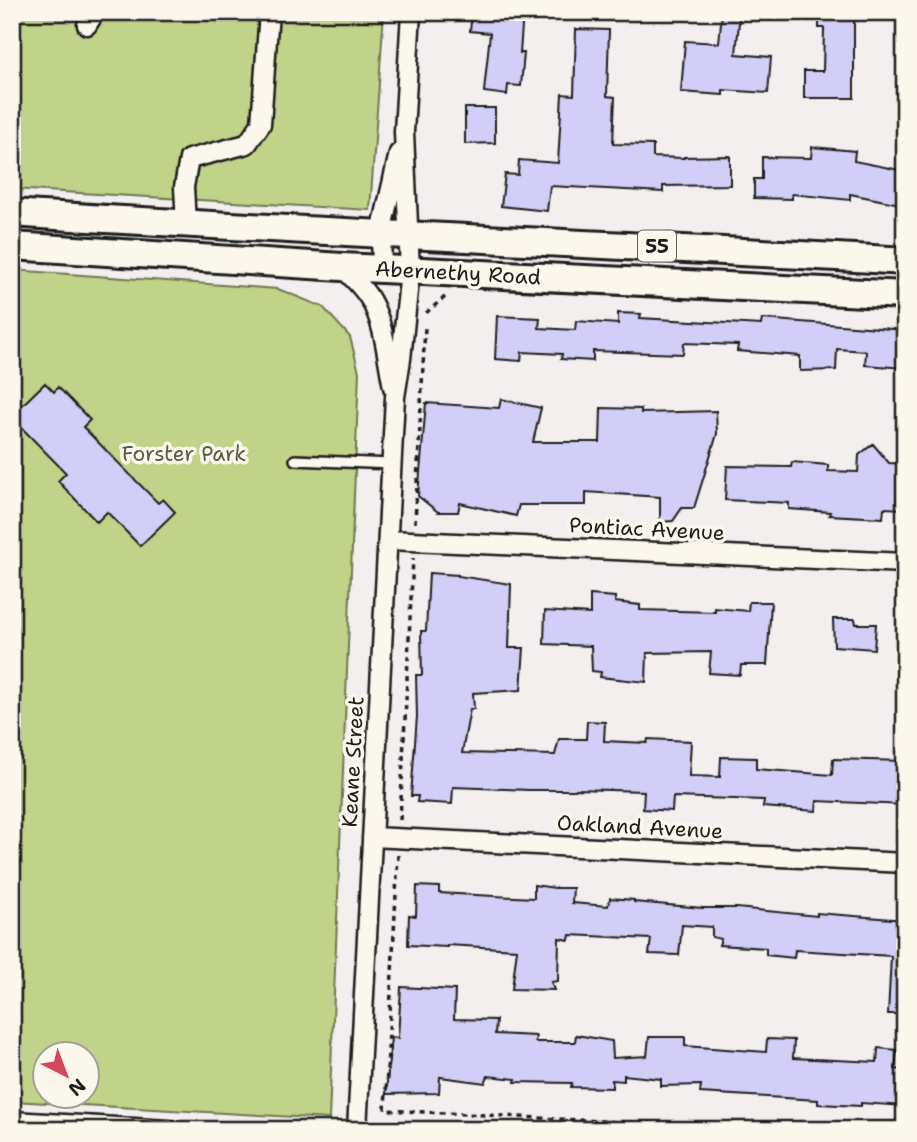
<svg xmlns="http://www.w3.org/2000/svg" width="917" height="1142" font-family="'Shantell Sans',sans-serif">
  <style>
    .green { fill: #c1d388; stroke: #6e7852; stroke-width: 2; fill-rule: evenodd }
    .building { fill: #d2cef7; stroke: #1c1c1c; stroke-width: 2 }
    .lines { fill: none; stroke-linecap: round; stroke-linejoin: round }
    .service-casing { stroke: #1c1c1c; stroke-width: 14 }
    .minor-casing { stroke: #1c1c1c; stroke-width: 23 }
    .primary-casing { stroke: #1c1c1c; stroke-width: 32 }
    .path { stroke: #1c1c1c; stroke-width: 3.5; stroke-dasharray: 5 5; stroke-linecap: butt }
    .service { stroke: #fbf7ec; stroke-width: 9 }
    .minor { stroke: #fbf7ec; stroke-width: 18 }
    .primary { stroke: #fbf7ec; stroke-width: 26 }
    .labels { text-anchor: middle; stroke-width: 7; stroke-linejoin: round; paint-order: stroke }
    .shield { fill: #fbf7ec; stroke: #5f5e5a; stroke-width: 2 }
    .shield-label { font-size: 19px; font-weight: bold; fill: #1c1c1c }
    .street-label { font-size: 21px; fill: #1c1c1c; stroke: #fbf7ec }
    .park-label { font-size: 21px; fill: #565c42; stroke: #fbf7ec }
  </style>
  <rect width="100%" height="100%" fill="#f3efee"/>
  <filter id="ink" filterUnits="userSpaceOnUse"><feTurbulence type="fractalNoise" baseFrequency=".0143" numOctaves="2"/><feDisplacementMap in="SourceGraphic" scale="14" xChannelSelector="R" yChannelSelector="G"/><feConvolveMatrix kernelMatrix="1 2 1 2 8 2 1 2 1" color-interpolation-filters="sRGB"/></filter>
  <g filter="url(#ink)">
    <path class="green" d="M12,12H384L370,210L12,189Z
      M12,270L278,289L323,307L350,337L359,372L329,1119L12,1101ZM46,1054H88V1096H46Z"/>
    <path class="building" d="M472,12H523L520,53H524L521,86L508,85L507,95L484,92L490,33L470,31Z
      M722,12H740L736,54L771,57L768,93L723,90V95L681,92L685,41L719,43Z
      M819,12H854V98H804V71H823L824,28H819Z
      M576,29L609,30L607,96L615,97L613,144L653,145V157L684,158V157L730,156V185L663,186V192L550,186L547,211L501,206L505,174L518,175L519,160L558,163L562,94L574,95Z
      M465,108H495V143L465,144Z
      M812,147L855,151L854,161L905,171V205L850,194V200L792,194V199L754,198V179H762V157L811,158Z
      M618,313L641,314L640,318L761,325L762,319L905,330V368L865,365L866,351L837,349L836,370L800,371V356L737,351L738,345L684,343L683,354L593,351V361L561,359L562,354L522,352L521,361L495,359L497,316L540,318L539,328L575,330L576,321L618,324Z
      M45,383L54,392L58,387L90,420L83,427L158,503L163,499L175,512L140,546L107,512L97,522L58,481L66,473L12,418V415Z
      M501,399L541,408L533,442H600L601,408L641,409V413L716,411L717,434L694,508H682L673,521L660,522V497L586,492V505H519L516,516L460,503L458,512H438L418,496L426,403L499,408Z
      M873,444L889,463L905,464V509L884,508L883,518L829,515L830,512L789,509V503L725,500L727,466L791,467L792,462L828,465V471L858,472L859,455Z
      M429,573L458,575V576L511,584L509,648H524L521,690L473,693L474,709H470L462,753L555,755L559,739H586L587,721L605,722L604,741L647,743L648,739L691,741L689,776L720,777L721,757L756,758V769L832,775L833,759L905,761V805L817,801L816,811L763,807L764,800L673,797L672,811L643,809L644,791L576,789L575,790H529L453,787L452,804L417,802L418,796H411L417,716L416,675H422L421,631H426Z
      M590,595L615,597V602L640,605V610L715,612V608L748,611L749,602H771L767,665H741L740,675L709,673L711,652L647,653L646,682L600,677L601,672L592,671L591,646L544,644L545,611L590,614Z
      M833,619H855L856,624H876L874,649L834,646Z
      M534,885L555,888H573L572,903L608,906L610,898L634,900V902L703,908H737L817,916V913L905,920V1014H888L891,956L795,950L794,958L766,955V948L719,945L721,939L712,937V927L682,925L679,955L649,954L651,939L570,935L569,940L559,938L558,981L551,982L554,990L512,989L517,949L447,945V947L408,945L409,915L416,916L417,886L439,887V893L534,898Z
      M401,987L455,990L454,1019L496,1020L495,1034L536,1036L535,1042H575L576,1035L612,1041L613,1058L647,1056L649,1037H685V1046L766,1052L767,1039L794,1040L793,1058L877,1062L878,1048L897,1050L895,1069L905,1070V1106L861,1103V1106L818,1104V1100L700,1093L701,1085L661,1086V1079L624,1075V1081L612,1080V1088L571,1087L572,1083L515,1082L516,1079L488,1076L485,1083L440,1077L439,1093L386,1094L391,1037L398,1038Z"/>
    <g class="lines">
      <defs>
        <path id="service" d="M295,460L392,464"/>
        <path id="minor" d="M87,25L95,12
          M186,225L184,187L189,159L247,144L261,124L269,12
          M342,267C352,277 364,288 371,301C385,326 387,359 393,387
          M382,269L381,233L399,153
          M388,540L905,563
          M372,837L905,863
          M12,1121L169,1130
          M357,1130L395,397L401,359L410,271L404,132L411,12"/>
        <path id="primary" d="M12,213C310,233 607,243 905,261
          M12,246L342,267L905,295"/>
      </defs>
      <use href="#service" class="service-casing"/>
      <use href="#minor" class="minor-casing"/>
      <use href="#primary" class="primary-casing"/>
      <path class="path" d="M426,313L446,296
        M415,523L425,327
        M400,820L413,558
        M398,855L385,1110L776,1130"/>
      <use href="#service" class="service"/>
      <use href="#minor" class="minor"/>
      <use href="#primary" class="primary"/>
    </g>
  </g>
  <g class="labels">
    <rect class="shield" x="638" y="230.5" width="38" height="31" rx="5"/>
    <g class="shield-label">
      <text x="657" y="253">55</text>
    </g>
    <g class="street-label">
      <text transform="translate(458 273) rotate(3)" y="7">Abernethy Road</text>
      <text transform="translate(647 529) rotate(3)" y="7">Pontiac Avenue</text>
      <text transform="translate(353 762) rotate(-87)" y="7">Keane Street</text>
      <text transform="translate(640 827) rotate(3)" y="7">Oakland Avenue</text>
    </g>
    <g class="park-label">
      <text x="184" y="461">Forster Park</text>
    </g>
  </g>
  <rect width="917" height="1142" fill="none" stroke="#fbf7ec" stroke-width="42"/>
  <rect x="21" y="21" width="875" height="1100" fill="none" stroke="#1c1c1c" stroke-width="2.5" filter="url(#ink)"/>
  <g transform="translate(66 1075) rotate(138)"><circle r="33" fill="#fbf7ec" stroke="#a29f99" stroke-width="2"/>
  <path d="M0-5L12 26L0 18L-12 26Z" fill="#d1495b"/>
  <text y="-10" font-size="19" font-weight="bold" text-anchor="middle" fill="#1c1c1c">N</text>
  </g>
</svg>
